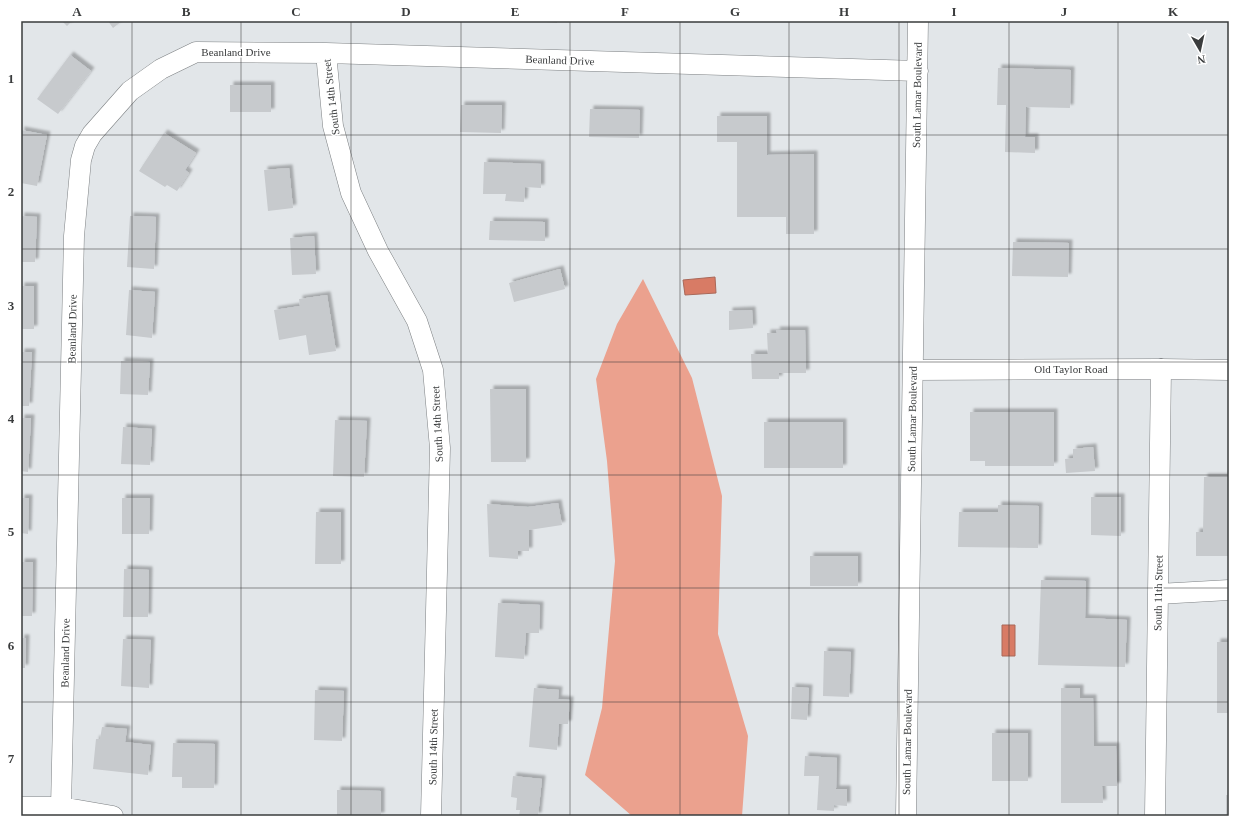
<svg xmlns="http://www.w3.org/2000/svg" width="1250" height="837" font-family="Georgia,serif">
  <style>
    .green { fill: #eba18e }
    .water { fill: #d87b65; stroke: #a96859 }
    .building { fill: #c7cacd; filter: url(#shadow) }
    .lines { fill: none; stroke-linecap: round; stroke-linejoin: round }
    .minor-casing { stroke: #7d8083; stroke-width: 21 }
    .minor { stroke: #fff; stroke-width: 20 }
    .grid { fill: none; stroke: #3a3c3d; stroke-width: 1; stroke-opacity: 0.55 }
    .labels { text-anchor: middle; stroke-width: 3; stroke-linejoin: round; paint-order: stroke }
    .street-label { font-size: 11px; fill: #3a3c3d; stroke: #fff }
    .neatline { fill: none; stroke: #3a3c3d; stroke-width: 1.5 }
    .grid-label { font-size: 13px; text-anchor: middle; font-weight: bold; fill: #3a3c3d }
  </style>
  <defs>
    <filter id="shadow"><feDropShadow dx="3.5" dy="-3.5" stdDeviation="1" flood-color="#0004"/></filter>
  </defs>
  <rect width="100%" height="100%" fill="#e2e6e9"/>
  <path class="green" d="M643,279L692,378L722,496L718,634L748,736L742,816H632L585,775L602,708L615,561L607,461L596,379L617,324Z"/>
  <path class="water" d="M715,277L716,293L685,295L683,280Z
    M1002,625H1015V656H1002Z"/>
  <path class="building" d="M62,21H72L67,26Z
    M108,21H122L113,28Z
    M546,21H557V23L546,22Z
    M70,55L91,71L58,114L37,99Z
    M998,68L1071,70L1070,108L1026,107L1025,137H1035V153L1005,152L1006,105H997Z
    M230,85H271V112H230Z
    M461,105H502L501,133L460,132Z
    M590,109L640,110L639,138L589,137Z
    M717,116H767V155L814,154V234H786V217H737V142H717Z
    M21,130L47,135L37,186L21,183Z
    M164,133L196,153L185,170L189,173L177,191L167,185L165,187L139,171Z
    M484,162L541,164V188L525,187L524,202L505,201L506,194H483Z
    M289,168L293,208L268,211L264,170Z
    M21,216L37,217L35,262H21Z
    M130,216L156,217L154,269L127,267Z
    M490,221L545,222V241L489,240Z
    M314,236L316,274L292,275L290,238Z
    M1013,242L1069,243L1068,277L1012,276Z
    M560,269L565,289L514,302L509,283Z
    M21,286H34V329H21Z
    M129,290L155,292L152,338L126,335Z
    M327,295L336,351L309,355L306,335L279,340L274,310L300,306L299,299Z
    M752,310L753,328L729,330V311Z
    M776,330H805L806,373H779V379H752L751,354H768L767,333H777Z
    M21,352H32L29,406H21Z
    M121,361L150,362L148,395L120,394Z
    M490,389H526V462H491Z
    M970,412H1054V466H985V461H970Z
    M21,418H31L28,472L21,471Z
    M335,420L367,421L364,477L333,476Z
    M764,422H843V468H764Z
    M123,427L152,429L150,465L121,464Z
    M1093,447L1095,471L1066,473L1065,459L1073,458V449Z
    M1204,477H1229V556H1196V532H1203Z
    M1091,497H1121V536L1091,535Z
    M21,498H29L28,534L21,533Z
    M122,498H150L149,534H122Z
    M558,503L562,525L529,530V551H518V559L489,557L487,504L528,507Z
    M998,505L1039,506L1038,548L958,547L959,512H998Z
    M316,512H341V564H315Z
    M810,556H858V586H810Z
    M21,562H33L32,616H21Z
    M124,569L149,570L148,617H123Z
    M1041,580L1086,581L1085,618L1127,620L1125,667L1038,665Z
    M498,603L540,605L539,633H526L524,659L495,657Z
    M21,638H26L25,668H21Z
    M123,639L151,640L149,688L121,686Z
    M1217,642H1229V713H1217Z
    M824,651L851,652L849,697L823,696Z
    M792,687L809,688L807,720L791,719Z
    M534,688L559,690L558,699L570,700L568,724H559L557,750L529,747Z
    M1061,688H1080V698H1093L1094,746H1116L1117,786H1102L1103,803H1061Z
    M315,690L344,691L342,741L314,740Z
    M102,727L127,729L125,742L151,745L148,775L93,769L96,739H100Z
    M992,733H1028V781H992Z
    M173,743L215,744L214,788H182V777H172Z
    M805,756L837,758L836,789H847V806L834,805V811L817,810L819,776H804Z
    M513,776L542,779L538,816H519L520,810H516L517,798L511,797Z
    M337,790L381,791V816H337Z
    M1226,795H1229V815H1226Z"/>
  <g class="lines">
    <defs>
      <path id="minor" d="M326,53L333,126L351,193L378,251L417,321L433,370L440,448L431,816
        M913,370L1161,369L1229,370
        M1158,594L1229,590
        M21,807H61L113,816
        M61,807L74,236L81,160L85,146L92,134L130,91L161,69L196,52L326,53L918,71
        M906,816L918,21
        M1155,816L1161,369"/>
    </defs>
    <use href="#minor" class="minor-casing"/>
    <use href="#minor" class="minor"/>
  </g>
  <path class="grid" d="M132,21V816M241,21V816M351,21V816M461,21V816M570,21V816M680,21V816M789,21V816M899,21V816M1009,21V816M1118,21V816M21,135H1229M21,249H1229M21,362H1229M21,475H1229M21,588H1229M21,702H1229"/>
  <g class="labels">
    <g class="street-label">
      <text x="236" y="56">Beanland Drive</text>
      <text transform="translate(560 60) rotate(2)" y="4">Beanland Drive</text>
      <text transform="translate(917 95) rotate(-89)" y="4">South Lamar Boulevard</text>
      <text transform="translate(331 97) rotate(-97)" y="4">South 14th Street</text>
      <text transform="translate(72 329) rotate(-89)" y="4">Beanland Drive</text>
      <text x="1071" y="373">Old Taylor Road</text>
      <text transform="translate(912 419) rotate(-89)" y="4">South Lamar Boulevard</text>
      <text transform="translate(437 424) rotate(-93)" y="4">South 14th Street</text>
      <text transform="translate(1158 593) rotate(-89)" y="4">South 11th Street</text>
      <text transform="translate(65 653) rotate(-89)" y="4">Beanland Drive</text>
      <text transform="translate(907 742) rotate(-89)" y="4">South Lamar Boulevard</text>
      <text transform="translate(433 747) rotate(-89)" y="4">South 14th Street</text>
    </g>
  </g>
  <rect width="1250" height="837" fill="none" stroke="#ffffff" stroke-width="44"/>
  <g transform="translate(1200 50) rotate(171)" stroke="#ffffff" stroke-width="3" paint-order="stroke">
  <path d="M0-3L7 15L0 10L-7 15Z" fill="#3a3c3d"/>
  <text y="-6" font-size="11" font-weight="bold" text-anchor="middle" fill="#3a3c3d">N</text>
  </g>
  <rect x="22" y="22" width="1206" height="793" class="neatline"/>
  <g class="grid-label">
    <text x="77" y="16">A</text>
    <text x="186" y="16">B</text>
    <text x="296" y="16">C</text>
    <text x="406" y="16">D</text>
    <text x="515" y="16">E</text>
    <text x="625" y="16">F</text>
    <text x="735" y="16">G</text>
    <text x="844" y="16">H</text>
    <text x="954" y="16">I</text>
    <text x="1064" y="16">J</text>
    <text x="1173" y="16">K</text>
    <text x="11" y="83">1</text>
    <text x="11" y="196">2</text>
    <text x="11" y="310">3</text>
    <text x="11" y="423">4</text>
    <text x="11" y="536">5</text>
    <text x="11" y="650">6</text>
    <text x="11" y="763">7</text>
  </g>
</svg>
